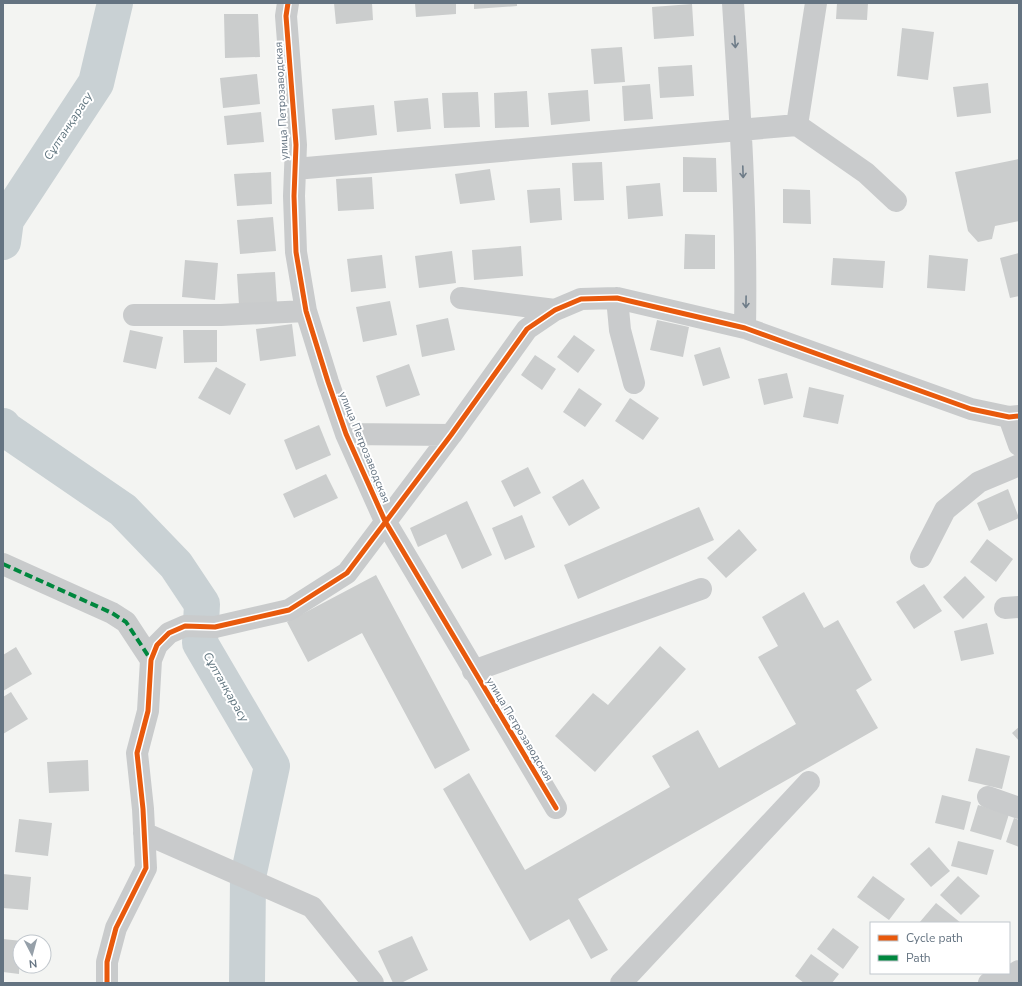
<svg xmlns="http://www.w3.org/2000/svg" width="1022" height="986" font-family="'Nunito Sans',sans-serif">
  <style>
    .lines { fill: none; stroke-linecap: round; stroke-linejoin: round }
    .river { stroke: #c9d1d4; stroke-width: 36 }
    .building { fill: #cbcdcd }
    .minor { stroke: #c9cbcc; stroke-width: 22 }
    .quiet { stroke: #00873e; stroke-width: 4; stroke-dasharray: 8 4; stroke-linecap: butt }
    .cycleway-casing { stroke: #fff; stroke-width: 8 }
    .cycleway { stroke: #e8590c; stroke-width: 5 }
    .oneway { stroke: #6e7c88 }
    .labels { text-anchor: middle; stroke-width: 4; stroke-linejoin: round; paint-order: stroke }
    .street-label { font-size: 11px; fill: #647381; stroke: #fff }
    .water-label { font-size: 12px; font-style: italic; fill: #60757f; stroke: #fff }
  </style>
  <rect width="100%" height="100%" fill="#f3f4f2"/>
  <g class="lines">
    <path class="river" d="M3,242L6,220L96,83L115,3
      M3,426L5,429L123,510L176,565L202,604L200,643L272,766L248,877L247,983"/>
  </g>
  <path class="building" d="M334,3H372L373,20L336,24Z
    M415,3H456V14L416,17Z
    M474,3H517V6L474,9Z
    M837,3H868L867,20L836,19Z
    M692,4L694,36L654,39L652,7Z
    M224,14H258L260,57L225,58Z
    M902,28L934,32L928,80L897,76Z
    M622,47L625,82L594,84L591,49Z
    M692,65L694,96L660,98L658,67Z
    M257,74L260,104L223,108L220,78Z
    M988,83L991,113L957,117L953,87Z
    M650,84L653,119L624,121L622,86Z
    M588,90L590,121L551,125L548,93Z
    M527,91L529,127L495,128L494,93Z
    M478,92L480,127L444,128L442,93Z
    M428,98L431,129L397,132L394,101Z
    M374,105L377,135L335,140L332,109Z
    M261,112L264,142L227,145L224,116Z
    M683,157L716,158L717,192H683Z
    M1019,159V221L995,226L992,239L978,242L968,231L955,172Z
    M602,162L604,200L574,201L572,163Z
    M490,169L495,200L460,204L455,174Z
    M271,172L272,204L237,206L234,174Z
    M372,177L374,209L338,211L336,179Z
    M660,183L663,216L628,219L626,186Z
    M560,188L562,220L530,223L527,190Z
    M783,189L810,190L811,224L783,223Z
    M273,217L276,251L240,254L237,220Z
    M685,234L715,235V269H684Z
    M521,246L523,276L474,280L472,250Z
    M452,251L456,283L419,288L415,256Z
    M1019,253V296L1010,298L1000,258Z
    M382,255L386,288L351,292L347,259Z
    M929,255L968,259L965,291L927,288Z
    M833,258L885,261L883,288L831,285Z
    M185,260L218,263L215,300L182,297Z
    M275,272L277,303L239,305L237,274Z
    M390,301L397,335L363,342L356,307Z
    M448,318L455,350L422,357L416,325Z
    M657,320L689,327L683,357L650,350Z
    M292,324L296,356L260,361L256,329Z
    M130,330L163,337L156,369L123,362Z
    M183,330H217V362L184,363Z
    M574,335L595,350L578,373L557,357Z
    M720,347L730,378L703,386L694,355Z
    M535,355L556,369L542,390L521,375Z
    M409,364L420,395L386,407L376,376Z
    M216,367L246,384L230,415L198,398Z
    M787,373L793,398L764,405L758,379Z
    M809,387L844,395L838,424L803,417Z
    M579,388L602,404L585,427L563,412Z
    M630,398L659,418L643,440L615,421Z
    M319,425L331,455L296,470L284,440Z
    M528,467L541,493L514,507L501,481Z
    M326,474L338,498L294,518L283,494Z
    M583,479L600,508L569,526L552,497Z
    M1008,489L1019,518L989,531L977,503Z
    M467,501L492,555L462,569L446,534L418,547L410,528Z
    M699,507L714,540L578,599L564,565Z
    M522,515L535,547L505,560L492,528Z
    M739,529L757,550L726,578L707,558Z
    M987,539L1013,559L996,582L970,562Z
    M376,575L470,750L435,769L362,633L308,662L287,622Z
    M965,576L985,597L963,619L943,597Z
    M924,584L942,611L914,629L896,602Z
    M804,592L824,628L838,620L872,680L856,690L878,728L578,899L608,950L591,959L569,919L530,941L443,789L469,773L525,870L670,787L652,756L698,730L719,768L796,724L758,657L778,646L762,617Z
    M987,623L994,654L961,661L954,631Z
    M660,646L686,669L595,772L555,736L593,693L608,705Z
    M16,647L32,674L3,691V655Z
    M11,692L28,719L3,734V697Z
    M1019,727V741L1012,733Z
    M976,748L1010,756L1002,789L968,781Z
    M88,760L89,791L49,793L47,762Z
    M942,795L971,802L964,830L935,823Z
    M978,805L1009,814L1001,840L970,831Z
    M1014,818L1019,820V847L1006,842Z
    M19,819L52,823L48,856L15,852Z
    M958,841L994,850L987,875L951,866Z
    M929,847L950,871L931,887L910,864Z
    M3,874L31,877L28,910L3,908Z
    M873,876L905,899L889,920L857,897Z
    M958,876L980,896L961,915L940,895Z
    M936,903L961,923H919Z
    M833,928L859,947L843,969L817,949Z
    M412,936L428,970L401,983H393L378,951Z
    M3,939L22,941V942H20L19,974L3,972Z
    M811,954L839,974L832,983H804L795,976Z"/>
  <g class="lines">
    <path class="minor" d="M288,3L286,16L296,145L294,196L296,252L306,311L328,382L346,434L385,521L556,808
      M733,3C740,111 747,220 745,328
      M797,125L866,173L896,201
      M295,169L797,125L816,3
      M461,298L555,310
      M617,298L620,330L634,383
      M134,315H221L306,311
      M1009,417L1019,445
      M346,434L451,435
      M921,557L945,510L979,482L1019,465
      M3,564L112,613L126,622L151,660
      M1005,608L1019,607
      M473,671L701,589
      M988,797L1019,808
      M144,833L312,907L373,983
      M107,983V962L116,928L146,868L143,809L137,753L148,711L151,660L157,645L169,633L185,626L215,627L289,610L347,573L451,435L527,329L555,310L581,299L617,298L745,328L971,409L1009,417L1019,416
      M621,983L809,782
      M989,983L1014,974L1019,971"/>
    <path class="quiet" d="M3,564L112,613L126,622L151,660"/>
    <defs>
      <path id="cycleway" d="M288,3L286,16L296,145L294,196L296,252L306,311L328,382L346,434L385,521L556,808
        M107,983V962L116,928L146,868L143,809L137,753L148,711L151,660L157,645L169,633L185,626L215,627L289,610L347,573L451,435L527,329L555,310L581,299L617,298L745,328L971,409L1009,417L1019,416"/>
    </defs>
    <use href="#cycleway" class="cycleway-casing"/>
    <use href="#cycleway" class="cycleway"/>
  </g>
  <defs><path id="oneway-shaft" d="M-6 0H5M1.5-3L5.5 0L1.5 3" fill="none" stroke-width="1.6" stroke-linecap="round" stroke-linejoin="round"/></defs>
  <g class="oneway">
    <use href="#oneway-shaft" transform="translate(735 42) rotate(86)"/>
    <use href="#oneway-shaft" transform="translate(743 172) rotate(88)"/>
    <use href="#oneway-shaft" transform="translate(746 302) rotate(91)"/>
  </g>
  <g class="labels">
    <g class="street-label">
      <text transform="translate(281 101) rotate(-93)" y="4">улица Петрозаводская</text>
      <text transform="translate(365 447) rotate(68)" y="4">улица Петрозаводская</text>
      <text transform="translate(520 729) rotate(59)" y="4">улица Петрозаводская</text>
    </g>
    <g class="water-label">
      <text transform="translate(68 126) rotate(-57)" y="4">Сұлтанқарасу</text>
      <text transform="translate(226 687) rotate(60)" y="4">Сұлтанқарасу</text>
    </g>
  </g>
  <rect width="1022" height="986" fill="none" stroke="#647381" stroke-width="8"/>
  <rect x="870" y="922" width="140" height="52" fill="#ffffff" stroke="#c1c7cd"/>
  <rect x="878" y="935" width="20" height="6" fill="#e8590c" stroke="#c1c7cd"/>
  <text x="906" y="942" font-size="12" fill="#647381">Cycle path</text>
  <rect x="878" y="955" width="20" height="6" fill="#00873e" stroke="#c1c7cd"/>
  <text x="906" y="962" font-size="12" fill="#647381">Path</text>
  <g transform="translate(32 954) rotate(174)"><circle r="19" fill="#ffffff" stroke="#c1c7cd"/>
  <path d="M0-3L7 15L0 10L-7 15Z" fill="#96a0a9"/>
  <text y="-6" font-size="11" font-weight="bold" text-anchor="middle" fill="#647381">N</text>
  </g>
</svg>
